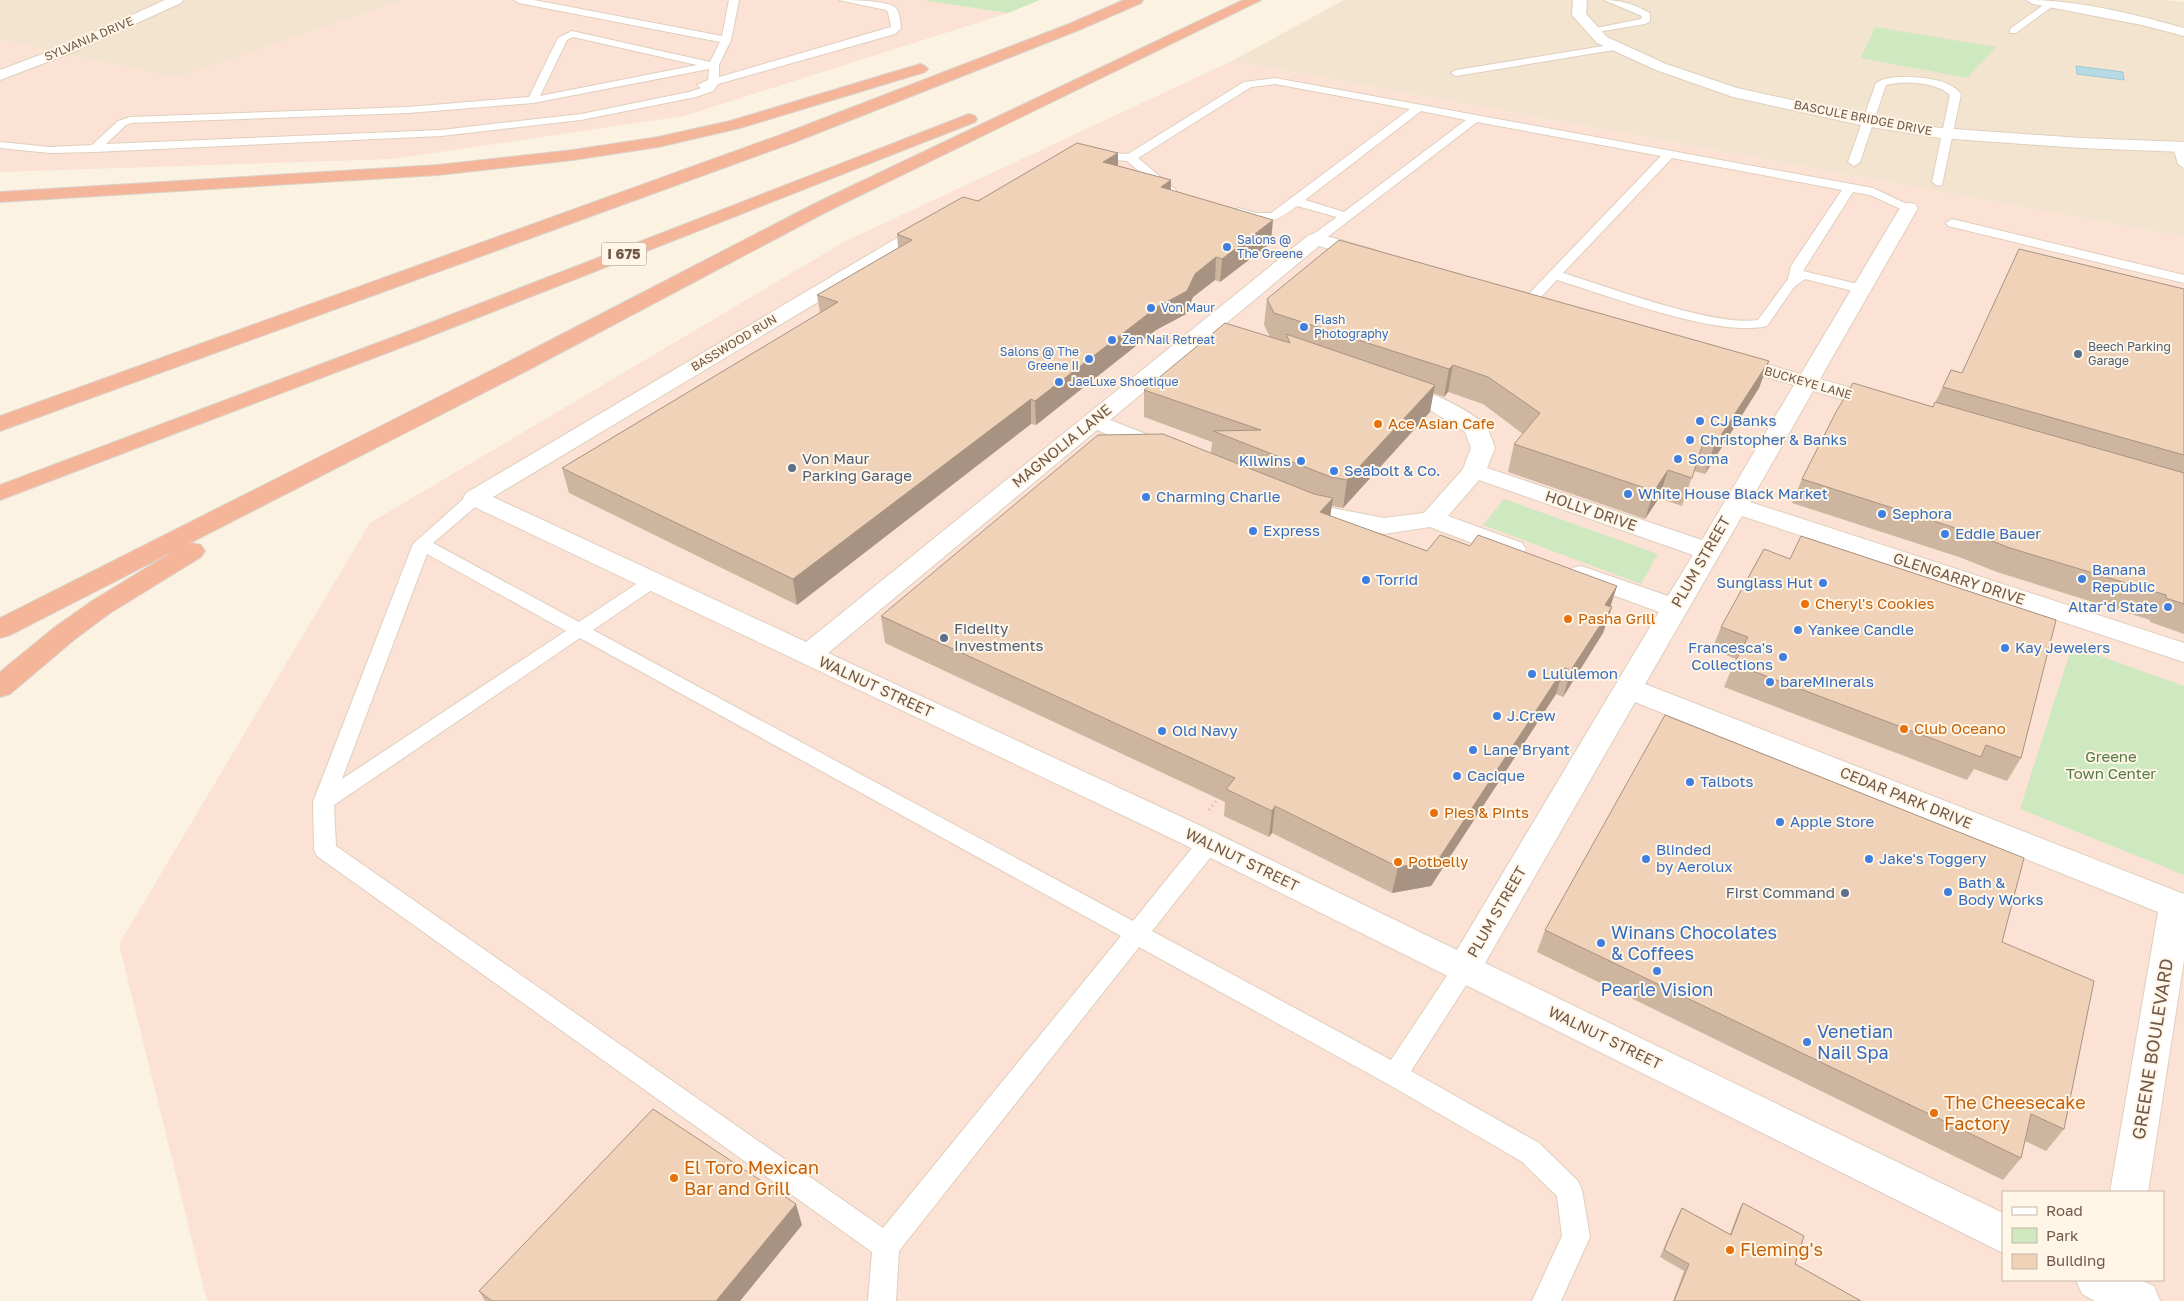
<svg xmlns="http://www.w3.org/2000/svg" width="2184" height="1301" font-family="'Golos Text',sans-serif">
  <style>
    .residential { fill: #f3e4d0 }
    .commercial { fill: #fbe2d5; fill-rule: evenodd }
    .green { fill: #cee8c0 }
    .water { fill: #b6dbe4; stroke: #9dcad5 }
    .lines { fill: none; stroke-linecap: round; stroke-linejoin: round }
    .service-casing { stroke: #dfcfbd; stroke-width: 2 }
    .minor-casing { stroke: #dfcfbd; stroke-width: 2 }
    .tertiary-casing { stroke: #dfcfbd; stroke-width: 2 }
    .motorway-casing { stroke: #dad4d0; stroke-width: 2 }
    .path { stroke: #d4b59d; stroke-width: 3; stroke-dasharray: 1 4; stroke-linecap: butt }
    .service { fill: #fff; fill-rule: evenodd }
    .minor { fill: #fff; fill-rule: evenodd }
    .tertiary { fill: #fff; fill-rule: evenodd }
    .motorway { fill: #f4b599; fill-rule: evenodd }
    .wall { fill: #ceb59f }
    .shaded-wall { fill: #a89382 }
    .building { fill: #f0d2b9; stroke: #a89382 }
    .shop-dot { fill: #3f7fe0; stroke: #fff6e7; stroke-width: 2 }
    .service-dot { fill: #5c6f8a; stroke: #fff6e7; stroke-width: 2 }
    .food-dot { fill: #e8710a; stroke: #fff6e7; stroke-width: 2 }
    .labels { text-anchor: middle; stroke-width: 4; stroke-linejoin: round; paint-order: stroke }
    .far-street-label { font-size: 12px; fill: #715949; stroke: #fff6e7 }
    .far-shop-label { font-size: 12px; fill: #366cbe; stroke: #fff6e7; text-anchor: start }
    .far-service-label { font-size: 12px; fill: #4e5e75; stroke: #fff6e7; text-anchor: start }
    .shield { fill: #fff6e7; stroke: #9c8878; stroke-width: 1 }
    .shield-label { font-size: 14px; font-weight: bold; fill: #715949 }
    .shop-label { font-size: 15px; fill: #366cbe; stroke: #fff6e7; text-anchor: start }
    .food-label { font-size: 15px; fill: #c56008; stroke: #fff6e7; text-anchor: start }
    .street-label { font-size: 15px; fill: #715949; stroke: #fff6e7 }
    .service-label { font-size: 15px; fill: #4e5e75; stroke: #fff6e7; text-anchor: start }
    .park-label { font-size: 15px; fill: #527c44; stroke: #fff6e7 }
    .near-shop-label { font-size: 18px; fill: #366cbe; stroke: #fff6e7; text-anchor: start }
    .near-street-label { font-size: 18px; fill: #715949; stroke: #fff6e7 }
    .near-food-label { font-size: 18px; fill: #c56008; stroke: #fff6e7; text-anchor: start }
  </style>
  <rect width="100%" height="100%" fill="#fbf2e1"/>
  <path class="residential" d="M0,0H406L175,78L0,40Z
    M1344,0H2166L2184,2V237L1232,61Z"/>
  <path class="commercial" d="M406,0H922L1008,13L684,116L393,159L0,172V40L175,78Z
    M1232,61L2184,237V1301H207L119,944L370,523L844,242ZM2003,1192H2163V1280H2003Z"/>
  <path class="green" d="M922,0H1040L1008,13Z
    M1875,27L1996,47L1967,78L1861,58Z
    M1504,499L1658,554L1641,584L1483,525Z
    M2072,646L2184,686V875L2020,809Z"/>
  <path class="water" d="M2076,66L2123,72L2124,80L2077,74Z"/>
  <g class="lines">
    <defs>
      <path id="service" d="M514,0H534L722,36L729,0H739L731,40L719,65V77L891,27L888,12L886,10L839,0C851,0 887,0 896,8C900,13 900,22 901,28L895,34L718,84L713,91L696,97L581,120L441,136L94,152L50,153L0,148V142L50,147L92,145L118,121L130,117L408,107L529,97L558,38L572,31L710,62L720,42L519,3ZM573,37L697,65L540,96L567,40ZM709,69L708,80L697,85L701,88L689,92L581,114L441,130L106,144L126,125L131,123L408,113L533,103Z
        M1604,0C1622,0 1635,5 1650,13V21L1645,24L1591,33V29L1641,19L1642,16Z
        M2049,1L2057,3L2016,33H2010V29Z
        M1616,44L1620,45V49L1456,76L1451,73L1456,70Z
        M1897,77C1917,77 1948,77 1961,94L1942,185L1938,186L1932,182L1950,95C1936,82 1904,80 1886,85L1860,162L1854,166L1848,162L1876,83L1884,79Z
        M1275,78L1873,188L1915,208L1909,212L1905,211L1870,195L1853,192L1803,271L1866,286L1868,289L1866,292L1861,293L1805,279L1794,287L1767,326C1718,338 1607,295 1557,280L1534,304L1529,305L1522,301L1661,156L1477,122L1321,242L1316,243L1310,239L1311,236L1337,217L1297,206C1270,226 1266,224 1234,215L1232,212L1238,208L1256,213H1271L1410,109L1275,84L1251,87L1138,158L1175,189L1177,192L1175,195H1167L1127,161L1093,158L1087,155L1093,152L1128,154L1244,82ZM1421,111L1466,120L1344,212L1305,200ZM1672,158L1842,190L1791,266L1788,279L1758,320C1714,327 1609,287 1563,273Z
        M2179,144L2184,146V168L2178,164L2173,147Z
        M1952,219L2184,275V283L1948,226L1946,223Z
        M475,493L481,494L483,498L481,502L433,543L579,622L647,577H659L662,581L659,585L593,630L1133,921L1201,837L1209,835L1217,837L1220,843L1217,849L1152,931L1391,1060L1456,962L1464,959L1472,962L1476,969L1472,976L1411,1071L1539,1143L1578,1181L1582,1190L1590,1237L1561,1301H1532L1562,1236L1557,1196L1521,1161L1386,1083L1139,947L899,1251L896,1301H868L872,1252L317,856L314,850L313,802L413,544L469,494ZM427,554L566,631L342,779ZM580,638L1121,936L883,1228L336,846L334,805Z"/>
      <path id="minor" d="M1573,0H1587L1586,14L1607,37L1666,64L1737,88L1865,116L1940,128L2081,138L2184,142V152L2081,148L1940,138L1865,126L1733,97L1656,70L1597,43L1572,15Z
        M2026,0C2079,0 2133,14 2184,28V36L2142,25L2033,4Z
        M1909,203L1915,204L1918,208L1820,379L1890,399L1893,404L1890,409L1882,411L1813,391L1750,502L2184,643V662L1742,516L1645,684L2184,894V960L2148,1192H2110L2158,912L1635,702L1485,963L2003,1213V1253L1179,842L466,503L463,498L466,493L924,222H938L940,226L938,230L493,497L806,642L1309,235L1316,233L1378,251L1381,255L1378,259L1371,261L1319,246L1110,420L1169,443L1173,448L1169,453L1161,455L1153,453L1097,430L828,653L1201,826L1457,950L1659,612L1572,580L1568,574L1572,568L1581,566L1668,596L1693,555L1479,480L1448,516L1522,543L1526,549L1522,555L1513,557L1504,555L1430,527L1384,534L1311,518L1287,508L1284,503L1287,498L1296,496L1327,507L1384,518L1424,513L1463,469L1471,448L1465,432L1425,407L1389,395L1386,390L1389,385C1410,380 1467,408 1483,423C1489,429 1492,440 1495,448L1487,468L1702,540L1794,385L1723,365L1720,360L1723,355L1731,354L1801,374L1900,208L1903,204Z
        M2076,1280H2140L2154,1286L2160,1301H2095L2082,1294Z"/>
      <path id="tertiary" d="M165,0H183L181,3L71,53L0,80V70L61,47Z"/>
      <path id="motorway" d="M1124,0H1143L1141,3L1079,30L795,142L0,431V416L783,134L1069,24Z
        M1243,0H1261L828,211L530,369L186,545L192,543L201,545L205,551L201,557L110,613L75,639L10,694L0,697V672L55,627L92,601L174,551L10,635L0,638V618L514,359L816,203Z
        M920,64L925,66L928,69L925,72L740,128L658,147L573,160L438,175L0,202V192L438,165L573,150L658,137L730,121Z
        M969,114L975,116L977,119L975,122L418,341L0,500V485L404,333Z"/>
    </defs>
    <use href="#service" class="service-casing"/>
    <use href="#minor" class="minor-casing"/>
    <use href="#tertiary" class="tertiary-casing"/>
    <use href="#motorway" class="motorway-casing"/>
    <path class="path" d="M1209,810L1221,795"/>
    <use href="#service" class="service"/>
    <use href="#minor" class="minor"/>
    <use href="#tertiary" class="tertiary"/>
    <use href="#motorway" class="motorway"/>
  </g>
  <path class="wall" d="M1118,166L1171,180V190L1271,243L1220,282L1215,280L1193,297L1186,314L1156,330L1036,425L1031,424L797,605L569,493L562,468L820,313L817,295L898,248L897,234L978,201Z
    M2184,289V634L2150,622V620L1997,572L1959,557L1792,503L1802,479L1933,407L1951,370L1962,373Z
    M1267,299L1769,361L1759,388L1705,474L1694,471L1682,506L1659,498L1645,519L1508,472L1514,444L1523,434L1483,404L1448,392L1444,397L1433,393L1430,412L1343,508L1332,506L1330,516L1427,551L1470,546L1617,586L1610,606L1612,607L1603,633L1563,697L1556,694L1431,886L1392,893L1272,833L1269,837L1224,816L1225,802L885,643L881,616L1211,453L1212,442L1144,417V390L1270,337L1264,325Z
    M1764,549L2021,758L2007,781L1974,769L1967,780L1724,687L1736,659L1712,649L1721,627Z
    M1545,930L2002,942L2064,1129L2046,1151L2025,1141L2021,1158L2003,1180L1537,952Z
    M1743,1203L1795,1264L1861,1301H1673L1684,1271L1660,1257L1678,1215L1682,1208L1730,1234L1739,1210Z
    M802,1225L740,1301H485L479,1291Z"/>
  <path class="shaded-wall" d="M1118,153V174L1103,162Z
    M1171,180L1170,202L1161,187Z
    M1273,220L1271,243L1220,282L1222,259Z
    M1216,257L1215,280L1193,297L1186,314L1156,330L1036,425L1035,401Z
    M1769,361L1759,388L1705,474L1714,446Z
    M1453,365L1448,392L1444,397L1449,369Z
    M1435,385L1430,412L1343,508L1347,480Z
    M1031,399V424L797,605L793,579Z
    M1668,470L1659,498L1645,519L1654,491Z
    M1333,498L1329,524L1320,512Z
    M1617,586L1609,611L1612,607L1603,633L1563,697L1571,670L1605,605Z
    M1564,668L1556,694L1431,886L1392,893L1398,867Z
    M1275,806L1272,833L1269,837L1272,811Z
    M796,1204L802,1225L740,1301H716Z"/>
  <path class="building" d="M1077,143L1118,153L1103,162L1171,180L1161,187L1273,220L1222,259L1216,257L1195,274L1187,291L1157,307L1035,401L1031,399L793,579L562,468L838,302L817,295L912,240L897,234L963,197L978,201Z
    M1339,240L1769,361L1714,446L1703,443L1692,478L1668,470L1654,491L1514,444L1540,413L1488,377L1453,365L1449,369L1274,313L1267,299Z
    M2019,249L2184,289V455L1943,387L1951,370L1962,373Z
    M1225,323L1290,343L1286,334L1435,385L1347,480L1331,477L1213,431L1261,430L1144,390Z
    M1853,383L1933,407L1935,402L2184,473V604L2166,598V595L2010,548L1971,533L1802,479L1836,412Z
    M1163,434L1314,494L1333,498L1320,512L1427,551L1440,535L1470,546L1478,535L1617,586L1605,605L1612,607L1571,670L1564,668L1438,860L1398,867L1275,806L1272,811L1226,789L1235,778L881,616L1098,435Z
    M1801,536L2056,620L2021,758L1986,745L1981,757L1734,664L1748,637L1721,627L1764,549L1790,559Z
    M1665,715L2024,858L2002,942L2094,981L2064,1129L2031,1114L2021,1158L1545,930Z
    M653,1109L796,1204L716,1301H492L479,1291Z
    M1743,1203L1804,1236L1795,1264L1861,1301H1674L1689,1264L1664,1250L1682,1208L1731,1235Z"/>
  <g class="shop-dot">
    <circle cx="1227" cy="247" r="5"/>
    <circle cx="1151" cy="308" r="5"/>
    <circle cx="1304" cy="327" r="5"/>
    <circle cx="1112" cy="340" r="5"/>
    <circle cx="1089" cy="359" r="5"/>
    <circle cx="1059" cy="382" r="5"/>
    <circle cx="1700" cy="421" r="5"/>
    <circle cx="1690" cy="440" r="5"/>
    <circle cx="1678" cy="459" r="5"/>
    <circle cx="1301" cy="461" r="5"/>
    <circle cx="1334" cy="471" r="5"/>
    <circle cx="1628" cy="494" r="5"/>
    <circle cx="1146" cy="497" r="5"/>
    <circle cx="1882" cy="514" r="5"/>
    <circle cx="1253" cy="531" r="5"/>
    <circle cx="1945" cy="534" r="5"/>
    <circle cx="2082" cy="579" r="5"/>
    <circle cx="1366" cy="580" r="5"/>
    <circle cx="1823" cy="583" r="5"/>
    <circle cx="2168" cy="607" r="5"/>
    <circle cx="1798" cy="630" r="5"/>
    <circle cx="2005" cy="648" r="5"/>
    <circle cx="1783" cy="657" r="5"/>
    <circle cx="1532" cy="674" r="5"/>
    <circle cx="1770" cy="682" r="5"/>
    <circle cx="1497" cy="716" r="5"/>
    <circle cx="1162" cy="731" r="5"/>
    <circle cx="1473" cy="750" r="5"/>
    <circle cx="1457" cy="776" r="5"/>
    <circle cx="1690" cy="782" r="5"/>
    <circle cx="1780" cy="822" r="5"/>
    <circle cx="1646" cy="859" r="5"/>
    <circle cx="1869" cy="859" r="5"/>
    <circle cx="1948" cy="892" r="5"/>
    <circle cx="1601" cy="943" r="5"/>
    <circle cx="1657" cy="971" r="5"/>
    <circle cx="1807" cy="1042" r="5"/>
  </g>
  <g class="service-dot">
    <circle cx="2078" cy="354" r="5"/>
    <circle cx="792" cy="468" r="5"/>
    <circle cx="944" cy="638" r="5"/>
    <circle cx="1845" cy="893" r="5"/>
  </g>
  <g class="food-dot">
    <circle cx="1378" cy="424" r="5"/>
    <circle cx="1805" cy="604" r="5"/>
    <circle cx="1568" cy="619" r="5"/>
    <circle cx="1904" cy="729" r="5"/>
    <circle cx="1434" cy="813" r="5"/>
    <circle cx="1398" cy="862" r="5"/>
    <circle cx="1934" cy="1113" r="5"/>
    <circle cx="674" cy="1178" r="5"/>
    <circle cx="1730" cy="1250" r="5"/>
  </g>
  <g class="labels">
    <g class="far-street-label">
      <text transform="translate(89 39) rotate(-23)" y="4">SYLVANIA DRIVE</text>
      <text transform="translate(1863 118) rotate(11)" y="4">BASCULE BRIDGE DRIVE</text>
      <text transform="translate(734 343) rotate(-31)" y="4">BASSWOOD RUN</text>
      <text transform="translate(1808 383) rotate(16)" y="4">BUCKEYE LANE</text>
    </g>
    <g class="far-shop-label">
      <text x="1237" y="244">Salons @<tspan x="1237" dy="14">The Greene</tspan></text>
      <text x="1161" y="312">Von Maur</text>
      <text x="1314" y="324">Flash<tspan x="1314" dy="14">Photography</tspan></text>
      <text x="1122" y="344">Zen Nail Retreat</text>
      <text x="1079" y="356" text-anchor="end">Salons @ The<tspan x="1079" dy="14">Greene II</tspan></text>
      <text x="1069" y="386">JaeLuxe Shoetique</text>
    </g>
    <g class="far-service-label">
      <text x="2088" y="351">Beech Parking<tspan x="2088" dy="14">Garage</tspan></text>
    </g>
    <rect class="shield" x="601.5" y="242.5" width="45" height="23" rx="4"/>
    <g class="shield-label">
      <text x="624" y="259">I 675</text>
    </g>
    <g class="shop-label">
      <text x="1710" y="426">CJ Banks</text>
      <text x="1700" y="445">Christopher &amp; Banks</text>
      <text x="1688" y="464">Soma</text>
      <text x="1291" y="466" text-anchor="end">Kilwins</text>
      <text x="1344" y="476">Seabolt &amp; Co.</text>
      <text x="1638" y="499">White House Black Market</text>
      <text x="1156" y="502">Charming Charlie</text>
      <text x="1892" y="519">Sephora</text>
      <text x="1263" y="536">Express</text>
      <text x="1955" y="539">Eddie Bauer</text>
      <text x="2092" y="575">Banana<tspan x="2092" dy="17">Republic</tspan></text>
      <text x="1376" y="585">Torrid</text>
      <text x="1813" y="588" text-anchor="end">Sunglass Hut</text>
      <text x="2158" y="612" text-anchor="end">Altar'd State</text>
      <text x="1808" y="635">Yankee Candle</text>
      <text x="1773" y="653" text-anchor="end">Francesca's<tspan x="1773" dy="17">Collections</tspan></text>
      <text x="2015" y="653">Kay Jewelers</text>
      <text x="1542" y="679">Lululemon</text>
      <text x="1780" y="687">bareMinerals</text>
      <text x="1507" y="721">J.Crew</text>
      <text x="1172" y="736">Old Navy</text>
      <text x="1483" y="755">Lane Bryant</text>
      <text x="1467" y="781">Cacique</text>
      <text x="1700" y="787">Talbots</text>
      <text x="1790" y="827">Apple Store</text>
      <text x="1656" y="855">Blinded<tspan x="1656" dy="17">by Aerolux</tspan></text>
      <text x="1879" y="864">Jake's Toggery</text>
      <text x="1958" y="888">Bath &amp;<tspan x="1958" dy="17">Body Works</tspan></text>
    </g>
    <g class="food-label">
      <text x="1388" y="429">Ace Asian Cafe</text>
      <text x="1815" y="609">Cheryl's Cookies</text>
      <text x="1578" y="624">Pasha Grill</text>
      <text x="1914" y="734">Club Oceano</text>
      <text x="1444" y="818">Pies &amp; Pints</text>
      <text x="1408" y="867">Potbelly</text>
    </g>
    <g class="street-label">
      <text transform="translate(1062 446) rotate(-39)" y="5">MAGNOLIA LANE</text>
      <text transform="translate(1591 511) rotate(19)" y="5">HOLLY DRIVE</text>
      <text transform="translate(1701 562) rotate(-60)" y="5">PLUM STREET</text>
      <text transform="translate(1959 579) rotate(18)" y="5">GLENGARRY DRIVE</text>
      <text transform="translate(876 687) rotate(25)" y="5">WALNUT STREET</text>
      <text transform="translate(1906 798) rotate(22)" y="5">CEDAR PARK DRIVE</text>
      <text transform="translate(1242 860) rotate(26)" y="5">WALNUT STREET</text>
      <text transform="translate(1497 912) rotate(-60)" y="5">PLUM STREET</text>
      <text transform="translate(1605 1038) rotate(26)" y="5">WALNUT STREET</text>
    </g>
    <g class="service-label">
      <text x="802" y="464">Von Maur<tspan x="802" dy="17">Parking Garage</tspan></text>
      <text x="954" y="634">Fidelity<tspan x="954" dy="17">Investments</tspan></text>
      <text x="1835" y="898" text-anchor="end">First Command</text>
    </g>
    <g class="park-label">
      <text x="2111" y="762">Greene<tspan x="2111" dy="17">Town Center</tspan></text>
    </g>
    <g class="near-shop-label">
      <text x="1611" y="939">Winans Chocolates<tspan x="1611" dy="21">&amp; Coffees</tspan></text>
      <text x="1657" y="996" text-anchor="middle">Pearle Vision</text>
      <text x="1817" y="1038">Venetian<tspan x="1817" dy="21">Nail Spa</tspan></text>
    </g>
    <g class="near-street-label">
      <text transform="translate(2153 1049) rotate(-81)" y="6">GREENE BOULEVARD</text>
    </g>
    <g class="near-food-label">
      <text x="1944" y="1109">The Cheesecake<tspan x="1944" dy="21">Factory</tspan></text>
      <text x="684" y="1174">El Toro Mexican<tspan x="684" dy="21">Bar and Grill</tspan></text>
      <text x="1740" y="1256">Fleming's</text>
    </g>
  </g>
  <rect x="2002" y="1191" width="162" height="90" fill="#fff6e7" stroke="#c6b7a8"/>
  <rect x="2012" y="1207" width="25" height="8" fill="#ffffff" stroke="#c6b7a8"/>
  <text x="2046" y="1216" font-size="15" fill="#715949">Road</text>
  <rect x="2012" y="1228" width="25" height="15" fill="#cee8c0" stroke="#c6b7a8"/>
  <text x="2046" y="1241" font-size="15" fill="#715949">Park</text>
  <rect x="2012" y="1254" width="25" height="15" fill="#f0d2b9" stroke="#c6b7a8"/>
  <text x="2046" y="1266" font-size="15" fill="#715949">Building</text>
</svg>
